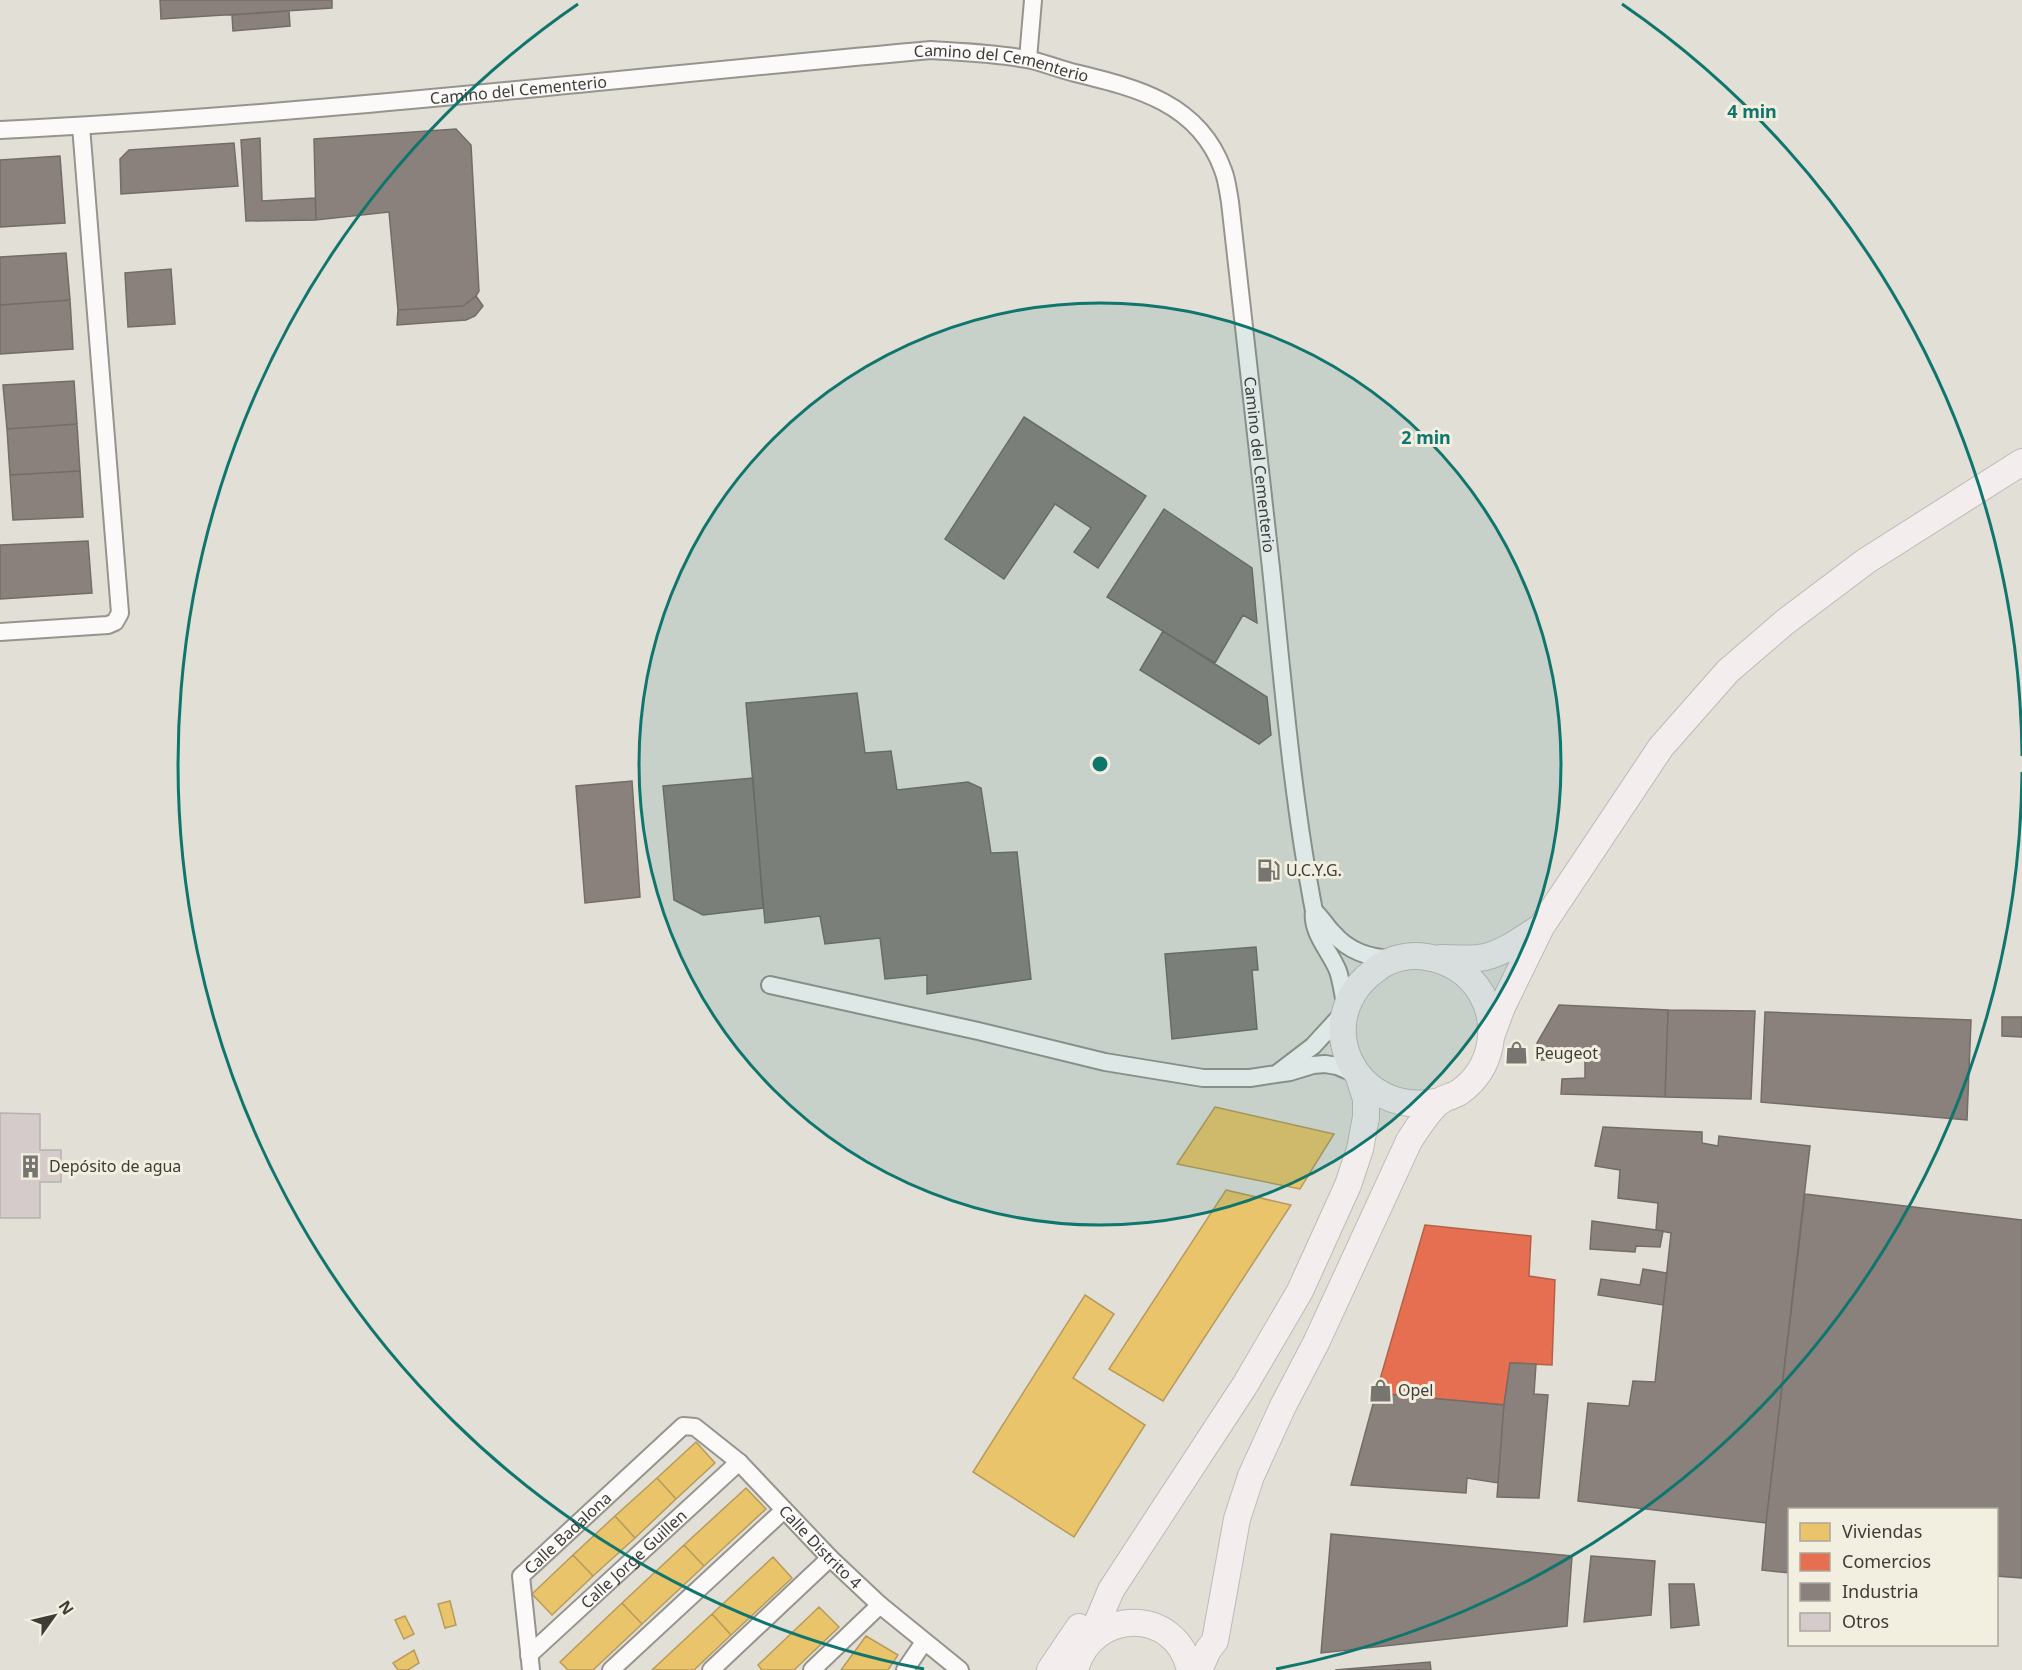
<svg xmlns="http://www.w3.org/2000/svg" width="2022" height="1670" font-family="'Noto Sans',sans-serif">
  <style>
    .homes { fill: #e9c46a; stroke: #b69b5b; stroke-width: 1.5 }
    .shops { fill: #e76f51; stroke: #b46049; stroke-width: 1.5 }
    .industry { fill: #8a817c; stroke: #736c67; stroke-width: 1.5 }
    .building { fill: #d6cbcb; stroke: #b7b2af; stroke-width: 1.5 }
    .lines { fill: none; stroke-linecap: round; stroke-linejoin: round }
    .street-casing { stroke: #97948e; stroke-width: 20 }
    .primary-casing { stroke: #bcbbb6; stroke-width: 28 }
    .street { stroke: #fbfaf9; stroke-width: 16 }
    .primary { stroke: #f3eded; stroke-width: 26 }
    .ring { fill: none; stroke: #0f766e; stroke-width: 3 }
    .labels { text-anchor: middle; stroke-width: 6; stroke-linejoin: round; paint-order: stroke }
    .street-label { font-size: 16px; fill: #3e3c37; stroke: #f3efe0 }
    .poi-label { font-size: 16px; fill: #3e3c37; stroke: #f3efe0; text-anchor: start }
    .centre { fill: #0f766e; stroke: #f3efe0; stroke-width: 3 }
    .ring-label { font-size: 18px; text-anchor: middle; font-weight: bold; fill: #0f766e; stroke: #f3efe0; stroke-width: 6; stroke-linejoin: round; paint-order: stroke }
  </style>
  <rect width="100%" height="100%" fill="#e2dfd7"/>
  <path class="homes" d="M1215,1107L1334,1134L1300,1189L1177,1164Z
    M1226,1190L1291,1205L1163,1401L1109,1369Z
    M1085,1295L1114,1314L1073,1378L1145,1425L1074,1537L973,1472Z
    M696,1442L715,1463L676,1499L657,1478Z
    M657,1478L676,1499L635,1538L615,1516Z
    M746,1488L766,1509L704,1566L684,1545Z
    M615,1516L635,1538L593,1576L573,1555Z
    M684,1545L704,1566L642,1624L622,1603Z
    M573,1555L593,1576L552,1615L532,1594Z
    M773,1557L792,1578L731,1635L712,1614Z
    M450,1601L456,1625L445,1628L438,1604Z
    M622,1603L642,1624L593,1670H568L560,1662Z
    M819,1607L839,1627L794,1670H762L758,1665Z
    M712,1614L731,1635L694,1670H652Z
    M405,1616L414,1634L404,1639L395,1620Z
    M866,1636L898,1655L888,1670H841Z
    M414,1650L419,1663L408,1670H398L393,1663Z"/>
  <path class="shops" d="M1425,1225L1531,1236L1529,1276L1555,1280L1552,1365L1510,1363L1504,1405L1376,1393Z"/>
  <path class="industry" d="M160,0H332V8L161,19Z
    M289,11L290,26L233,31L232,15Z
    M456,129L471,145L479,291L476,296L463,306L398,310L389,212L316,220L314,139Z
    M260,138L262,201L315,198L316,220L246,221L241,140Z
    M234,143L238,186L121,194L120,159L129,150Z
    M60,156L65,223L0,227V160Z
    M66,253L70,300L0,305V257Z
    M171,269L175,324L128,327L125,273Z
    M476,296L483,306L475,316L466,320L397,325L398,310L463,306Z
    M70,300L73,349L0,354V305Z
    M74,381L77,424L7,429L3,385Z
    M1024,417L1146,496L1098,568L1074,552L1091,528L1055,504L1004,579L945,539Z
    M77,424L80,471L10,475L7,429Z
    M80,471L83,517L13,520L10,475Z
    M1164,509L1252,568L1257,623L1243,615L1215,663L1107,597Z
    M88,541L92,593L0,599V545Z
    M1163,631L1267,697L1271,735L1259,744L1140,670Z
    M857,693L865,753L891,751L897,790L968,782L981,788L991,853L1017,852L1031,979L927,994V975L885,979L880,938L825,944L820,916L765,923L746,703Z
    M753,778L763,908L703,915L674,900L663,786Z
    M632,781L640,897L585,903L576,786Z
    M1256,947L1258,970H1252L1257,1029L1172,1039L1165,954Z
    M1559,1005L1668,1010L1665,1097L1561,1094L1562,1079L1585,1078V1060H1537V1043Z
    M1668,1010L1755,1011L1751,1099L1665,1097Z
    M1765,1012L1971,1020L1967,1120L1761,1102Z
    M2002,1017H2022V1037L2002,1036Z
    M1603,1127L1702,1132V1143L1718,1146L1719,1136L1810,1146L1766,1523L1578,1501L1588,1403L1629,1406L1633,1381L1655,1382L1671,1233L1656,1230L1658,1203L1618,1198L1620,1170L1595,1166Z
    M1805,1194L2022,1220V1578L1996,1576V1510H1790V1573L1762,1570L1766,1523Z
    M1592,1221L1663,1231L1660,1247L1636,1246L1635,1252L1590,1249Z
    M1643,1269L1667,1273L1663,1305L1598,1295L1601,1279L1640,1285Z
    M1510,1363L1536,1364L1534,1394L1548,1395L1539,1498L1497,1497L1504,1405Z
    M1376,1393L1504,1405L1498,1483L1467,1478L1466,1493L1351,1485Z
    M1331,1534L1572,1556L1567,1626L1321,1653Z
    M1591,1556L1655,1561L1651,1615L1584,1622Z
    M1669,1584H1694L1699,1625L1671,1628Z
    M1430,1662L1431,1670H1335Z"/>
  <path class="building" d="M0,1113L40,1114V1150H61V1182H40V1218H0Z"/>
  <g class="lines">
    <defs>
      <g id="street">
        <path d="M1028,59L1033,0"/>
        <path id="s1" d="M0,130C311,115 621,78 931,50C963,52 995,53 1026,59C1043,62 1058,69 1075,73C1137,88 1199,103 1223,170C1227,180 1228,191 1230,202C1244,324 1258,446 1271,568C1283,683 1292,797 1314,911C1311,933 1330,951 1338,971C1342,983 1343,995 1346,1008"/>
        <path d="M0,632L108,625L115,622L120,613L81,126"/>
        <path d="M1314,911C1322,918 1326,926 1333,933C1349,952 1370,958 1394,959"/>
        <path d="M770,985L978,1031L1105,1062L1203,1078H1250L1290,1072L1313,1065L1325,1064L1337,1066L1358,1075"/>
        <path d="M1279,1072L1313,1046L1345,1011"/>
        <path id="s2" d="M529,1655L739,1462"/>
        <path id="s3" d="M531,1670L521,1576L683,1426L695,1427L739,1462L830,1558L880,1605L960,1670"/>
        <path d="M611,1670L784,1510"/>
        <path d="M711,1670L830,1558"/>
        <path d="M812,1670L880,1605"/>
        <path d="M905,1670L924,1642"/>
      </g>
      <path id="primary" d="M1441,958C1456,958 1471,960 1485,957C1505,952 1524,938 1541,927
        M1492,1034L1502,1007L1541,927L1661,747L1728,671L1785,622L1866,561L2022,462
        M1090,1640L1111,1590L1245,1385L1300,1291L1348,1185L1360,1149L1366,1117V1099L1359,1077
        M1050,1670L1079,1627
        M1075,1670C1091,1608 1176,1606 1190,1670
        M1199,1670L1208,1650L1215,1641L1237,1519L1251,1476L1283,1406L1316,1343L1409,1141C1418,1127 1428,1111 1440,1101C1446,1097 1455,1096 1461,1091C1492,1068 1500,1026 1481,993C1469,973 1449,960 1426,957C1410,954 1391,958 1378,968C1306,1017 1353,1121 1441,1101"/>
    </defs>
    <use href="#street" class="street-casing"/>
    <use href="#primary" class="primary-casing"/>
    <use href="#street" class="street"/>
    <use href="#primary" class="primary"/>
  </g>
  <circle cx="1100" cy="764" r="461" fill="#0f766e" fill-opacity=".12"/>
  <g class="ring">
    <circle cx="1100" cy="764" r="461"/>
    <path d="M2022 772A922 922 0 0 1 1276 1669M924 1669A922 922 0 0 1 578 4M1622 4A922 922 0 0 1 2022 756"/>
  </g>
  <defs>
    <symbol id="fuel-bare" viewBox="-9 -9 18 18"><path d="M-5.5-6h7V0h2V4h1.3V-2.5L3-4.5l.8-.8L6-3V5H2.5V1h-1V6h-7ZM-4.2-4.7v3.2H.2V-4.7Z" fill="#77756f" stroke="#f3efe0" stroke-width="2.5" paint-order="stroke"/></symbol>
    <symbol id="shop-bare" viewBox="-9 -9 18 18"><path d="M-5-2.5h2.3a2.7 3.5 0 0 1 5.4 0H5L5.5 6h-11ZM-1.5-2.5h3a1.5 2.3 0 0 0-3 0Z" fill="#77756f" stroke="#f3efe0" stroke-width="2.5" paint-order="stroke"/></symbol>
    <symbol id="building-bare" viewBox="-9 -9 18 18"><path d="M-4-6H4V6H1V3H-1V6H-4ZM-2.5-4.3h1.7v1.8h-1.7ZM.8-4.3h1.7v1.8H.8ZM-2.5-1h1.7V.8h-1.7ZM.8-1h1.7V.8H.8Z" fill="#77756f" stroke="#f3efe0" stroke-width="2.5" paint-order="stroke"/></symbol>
  </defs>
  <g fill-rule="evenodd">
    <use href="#fuel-bare" x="1252" y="854" width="33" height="33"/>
    <use href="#shop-bare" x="1500" y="1036" width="33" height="33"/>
    <use href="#building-bare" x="14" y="1150" width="33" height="33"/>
    <use href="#shop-bare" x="1364" y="1374" width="33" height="33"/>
  </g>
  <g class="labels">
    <g class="street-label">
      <text dy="6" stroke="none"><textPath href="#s1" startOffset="1006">Camino del Cementerio</textPath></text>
      <text dy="6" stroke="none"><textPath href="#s1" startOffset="520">Camino del Cementerio</textPath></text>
      <text dy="6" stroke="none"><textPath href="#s1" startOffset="1564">Camino del Cementerio</textPath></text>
      <text dy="6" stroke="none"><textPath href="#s3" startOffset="158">Calle Badalona</textPath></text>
      <text dy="6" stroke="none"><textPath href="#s3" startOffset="501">Calle Distrito 4</textPath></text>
      <text dy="6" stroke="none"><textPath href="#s2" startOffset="142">Calle Jorge Guillen</textPath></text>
    </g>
    <g class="poi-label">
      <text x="1286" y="876">U.C.Y.G.</text>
      <text x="1535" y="1059">Peugeot</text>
      <text x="49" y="1172">Depósito de agua</text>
      <text x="1398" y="1396">Opel</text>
    </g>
  </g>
  <circle cx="1100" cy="764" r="9" class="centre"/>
  <g class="ring-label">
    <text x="1752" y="118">4 min</text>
    <text x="1426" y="444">2 min</text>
  </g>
  <rect x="1788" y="1508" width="210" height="138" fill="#f3efe0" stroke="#aba79c" stroke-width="1.5"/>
  <rect x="1800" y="1523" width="30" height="18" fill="#e9c46a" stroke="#aba79c" stroke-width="1.5"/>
  <text x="1842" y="1538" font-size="18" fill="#3e3c37">Viviendas</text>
  <rect x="1800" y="1553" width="30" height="18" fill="#e76f51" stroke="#aba79c" stroke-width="1.5"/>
  <text x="1842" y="1568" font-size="18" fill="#3e3c37">Comercios</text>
  <rect x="1800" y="1583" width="30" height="18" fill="#8a817c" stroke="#aba79c" stroke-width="1.5"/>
  <text x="1842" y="1598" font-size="18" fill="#3e3c37">Industria</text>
  <rect x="1800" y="1613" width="30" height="18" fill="#d6cbcb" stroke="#aba79c" stroke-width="1.5"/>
  <text x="1842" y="1628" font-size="18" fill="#3e3c37">Otros</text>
  <g transform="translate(54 1616) rotate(56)" stroke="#f3efe0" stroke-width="4.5" paint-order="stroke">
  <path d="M0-4.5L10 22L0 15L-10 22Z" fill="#3e3c37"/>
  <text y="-9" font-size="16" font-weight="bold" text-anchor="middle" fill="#3e3c37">N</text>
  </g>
</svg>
